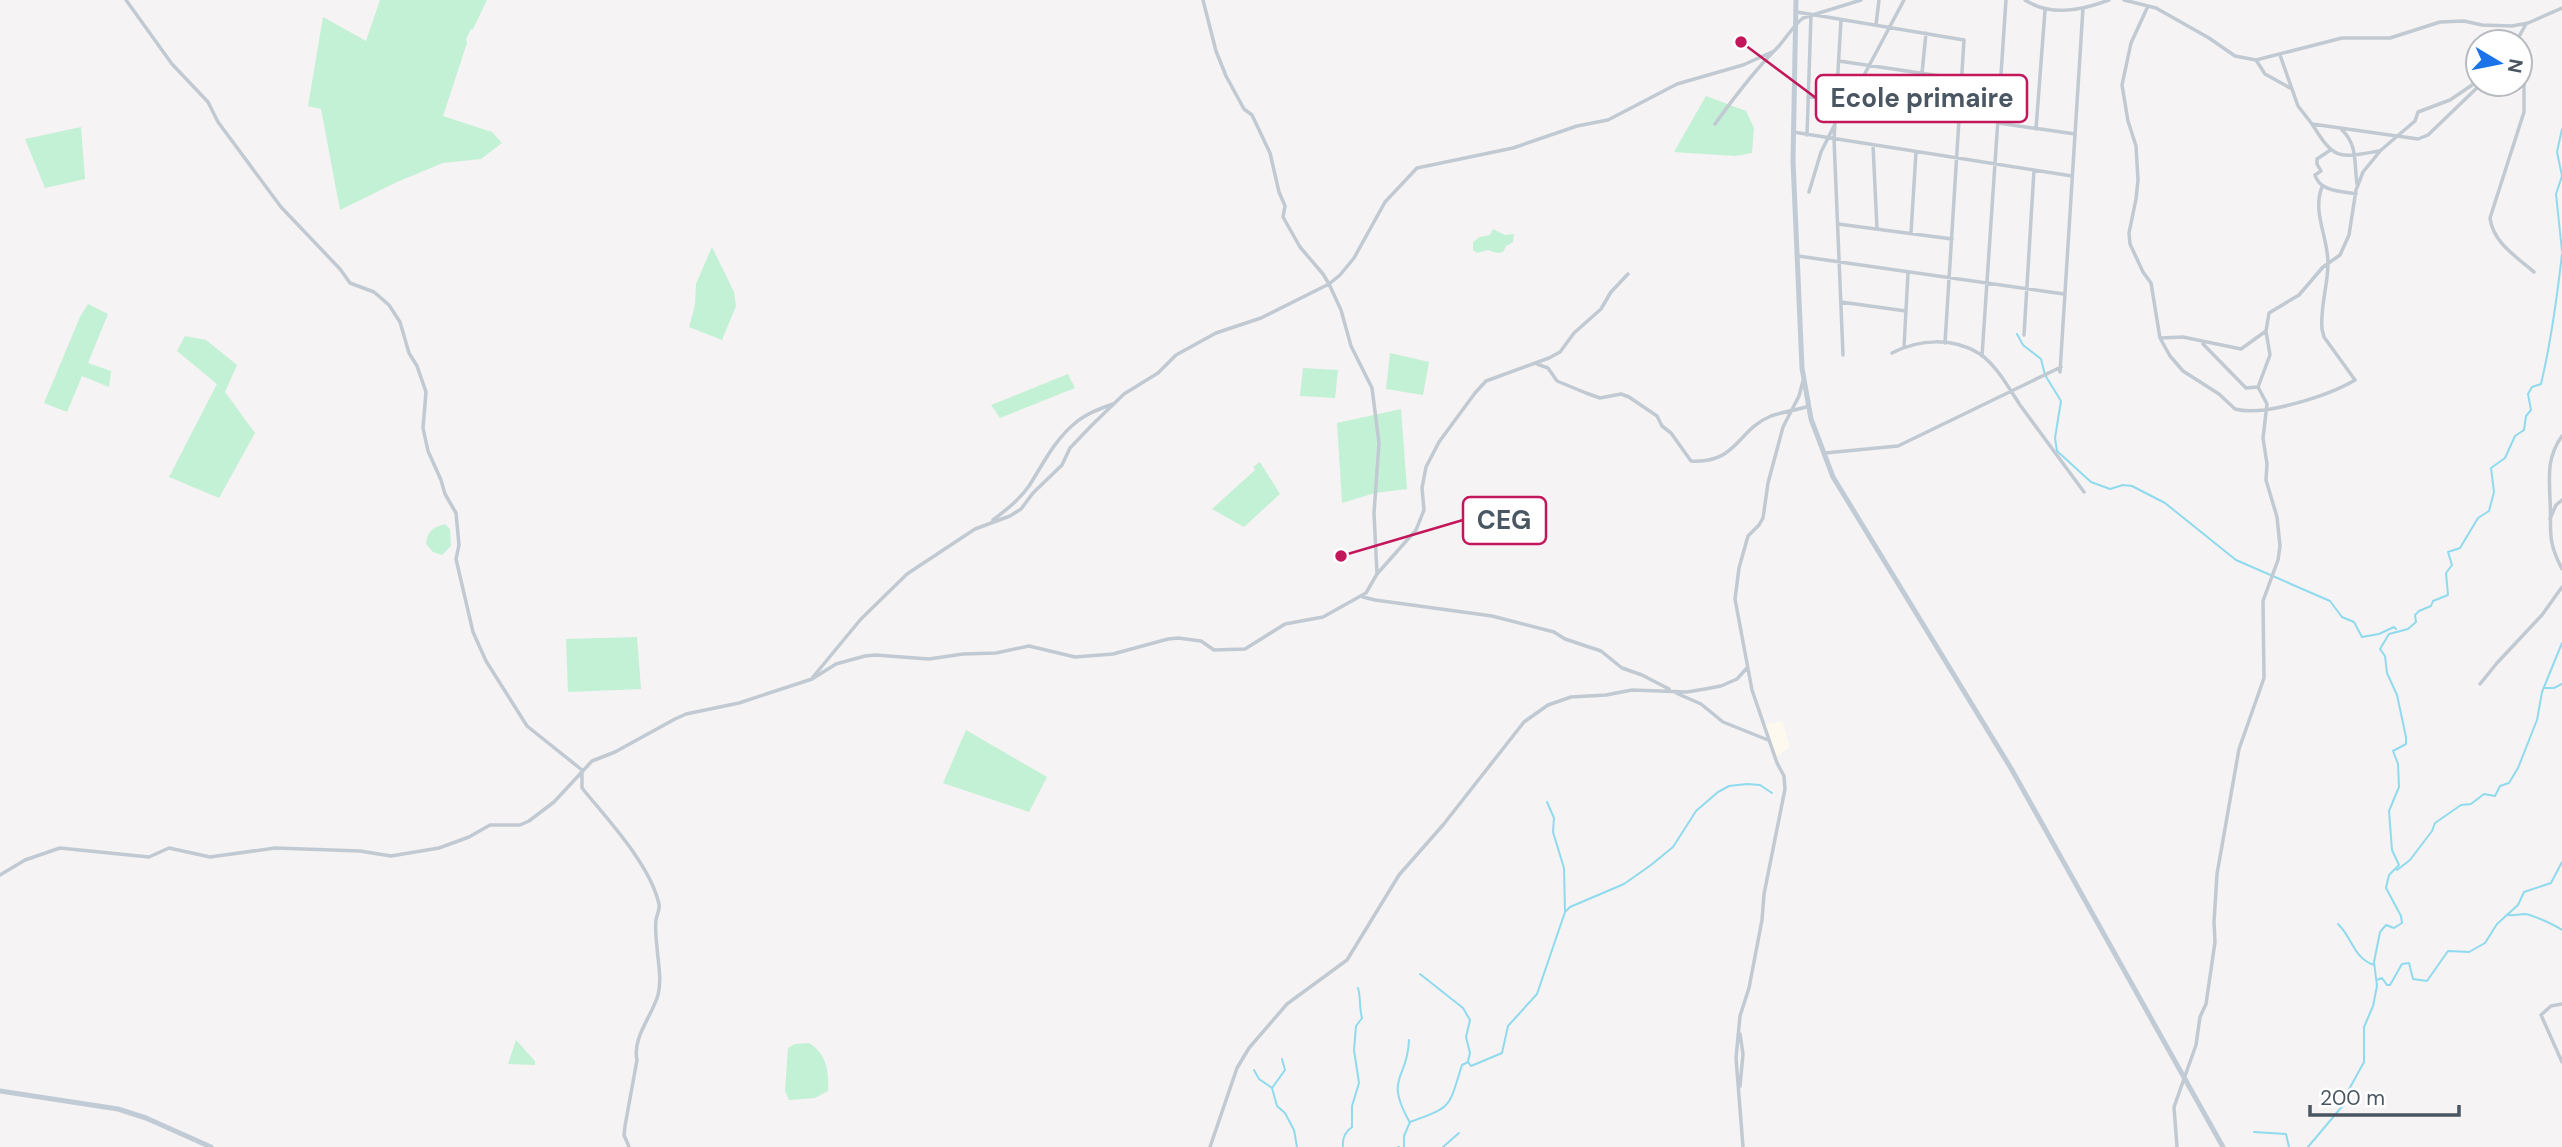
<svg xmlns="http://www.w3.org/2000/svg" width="2562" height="1147" font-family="'DM Sans',sans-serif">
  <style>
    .commercial { fill: #fdf9ef }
    .green { fill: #c3f1d5 }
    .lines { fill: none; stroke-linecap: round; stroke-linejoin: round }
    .stream { stroke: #90daee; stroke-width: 2 }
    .street { stroke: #c1cad2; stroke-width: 3.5 }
    .secondary { stroke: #c1cbd6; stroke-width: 5 }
    .leader { fill: none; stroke: #c2185b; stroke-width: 2.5 }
    .callout-dot { fill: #c2185b; stroke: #fff; stroke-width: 2.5 }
    .callout { fill: #fff; stroke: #c2185b; stroke-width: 2.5 }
    .callout-label { font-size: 26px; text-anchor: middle; font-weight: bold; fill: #4a5661 }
  </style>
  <rect width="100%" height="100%" fill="#f5f3f3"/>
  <path class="commercial" d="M1782,721L1790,747L1775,758L1764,725Z"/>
  <path class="green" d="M380,0H487L473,29H471L466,39L467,43L443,116L492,132L502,143L481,159L443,163L397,182L340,210L321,109L308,106L323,17L366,41Z
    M1706,96L1746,111L1754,128L1752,153L1735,156L1674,152Z
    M81,127L85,179L45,188L25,139Z
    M1493,229L1505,235L1514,234L1513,242L1506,246L1503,252L1497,253L1488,250L1477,253L1473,250V242L1480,237L1490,235Z
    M712,247L734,292L736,306L722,340L689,327L695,305L696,284Z
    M88,304L108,314L88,363L111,371L109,387L82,376L67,412L44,403L80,317Z
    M185,336L206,340L237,365L225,392L255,433L219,498L169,477L217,384L177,351Z
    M1390,353L1429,362L1423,395L1386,389Z
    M1303,368L1338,370L1335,398L1300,396Z
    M1068,374L1075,388L1000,418L991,405Z
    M1401,409L1407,489L1375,493L1342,503L1337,423Z
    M1260,462L1280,494L1244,527L1212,509L1255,470L1253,467Z
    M445,524L450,529L451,546L442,555L433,552L426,544C428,530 433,528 445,524Z
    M637,637L641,689L568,692L566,639Z
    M966,730L1047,777L1029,812L943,783Z
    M516,1040L535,1061V1065L508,1064Z
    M809,1043C827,1054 829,1072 828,1091L815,1098L789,1100L785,1091L788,1048L795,1044Z"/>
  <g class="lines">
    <path class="stream" d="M2562,129L2557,152L2562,176L2556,194L2562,251
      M2017,334L2023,345L2041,359L2045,375L2061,401L2055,438L2057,451L2091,482L2110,489L2123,485L2132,486L2165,503L2236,560L2330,601L2342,617L2354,622L2362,637L2379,634L2394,627L2396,629
      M2544,688H2554L2562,684
      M1547,802L1554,818L1553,832L1564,868L1565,912
      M2397,870L2410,860L2432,831L2435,823L2461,805L2471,804L2484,794L2495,796L2500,786L2509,783L2518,768L2537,720L2542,692L2562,643
      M2508,915C2514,916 2520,914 2525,914C2533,915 2555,925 2562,930
      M2338,924C2352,937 2354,959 2374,965
      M1420,974L1463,1008L1470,1020L1466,1037L1470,1053L1468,1061
      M2377,980L2382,978L2387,985H2390L2402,964L2409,963L2413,979L2427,981L2448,951L2469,952L2485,943L2497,924L2518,905L2524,892L2551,883L2562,862
      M1409,1040C1408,1080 1384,1076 1409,1121
      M1254,1070L1259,1079L1272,1088L1277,1106L1285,1113L1294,1130L1297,1147
      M1272,1088L1285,1070L1282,1059
      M2254,1132L2286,1134L2289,1147
      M1343,1147C1342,1139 1345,1132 1352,1127V1106L1359,1083L1354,1050L1356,1026L1362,1018C1359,1007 1361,998 1358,988
      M1398,1147H1399
      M1404,1147V1136L1410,1122C1454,1106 1448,1108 1462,1065L1468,1062L1471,1066L1502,1053L1508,1026L1537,994L1565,912L1570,907L1624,884L1651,865L1673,847L1696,811L1718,792L1729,786L1747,784L1760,785L1772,793
      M1443,1147L1459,1133
      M2308,1147L2345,1103L2347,1093L2364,1062V1027L2373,1006L2377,986L2374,962L2380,932L2386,925L2394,928L2402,923L2401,916L2386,888L2389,875L2399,865L2392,850L2389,811L2399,787L2398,764L2393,751L2406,744V737L2397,695L2387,673L2385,656L2380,649L2389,634L2408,629L2416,622L2415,615L2419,611L2431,606L2433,601L2448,595L2446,573L2452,565L2448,552L2460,548L2478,518L2489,511L2494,492L2491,468L2505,458L2515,436L2524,430L2526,416L2531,410L2528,394L2532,387L2541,384C2551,342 2557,298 2562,254"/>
    <path class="street" d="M126,0L172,64L208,102L218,122L281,207L340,269L350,283L374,292L389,305L400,322L409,353L417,366L426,392L423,428L428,451L441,480L445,494L456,513L459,545L456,559L473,632L486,661L527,726L582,770V788C607,819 650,864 659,904C660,910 657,914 656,920C655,928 656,938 657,947C658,963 662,979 658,995C652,1016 632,1038 637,1060L625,1126L624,1135L629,1147
      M1203,0L1216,51L1226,76L1244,109L1252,115L1270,153L1279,192L1285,206L1283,217L1300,247L1323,274L1329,284L1341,310L1351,346L1372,388L1379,443L1374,513L1377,574
      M2025,0C2051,17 2082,10 2109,0
      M2124,0L2156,8L2209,38L2235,56L2256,60L2342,38H2390L2440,22L2464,21L2482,25L2512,26L2528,23L2562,8
      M2148,6L2131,43L2122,85L2128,121L2136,146L2138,180L2136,199L2129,233L2130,244L2143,272L2151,283L2160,338L2170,356L2183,371L2219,394L2235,409C2264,417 2330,395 2355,380L2324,337L2322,329C2320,307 2328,285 2328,263C2328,237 2312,212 2322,187
      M1797,12L1964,40L1945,343
      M1841,20L1834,139L1843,355
      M1876,25L1879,0
      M2516,42L2526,24
      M2520,53L2524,71V112L2490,218C2493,243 2517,257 2534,272
      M2280,55L2292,89
      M2256,60L2265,74L2292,89L2298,106L2312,124L2418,139L2428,135L2481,84
      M1839,61L1961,79
      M1922,73L1926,33
      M1808,96L1959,118
      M1837,112L1844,101L1854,94L1904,0
      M1998,123L2075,134
      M1715,124C1735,96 1754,71 1778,47C1787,37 1793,26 1803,18L1861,0
      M2312,124C2335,161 2338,158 2379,151
      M2036,129L2045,10
      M2342,130C2358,145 2354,164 2357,184
      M1793,132L2072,176
      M1807,135L1811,15
      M1873,145L1877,229
      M2329,151L2317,159V164L2321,171L2315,175C2320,192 2341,191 2356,194
      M1809,192L1821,152L1834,126
      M1838,224L1952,239
      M1911,233L1916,152
      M1798,256L2064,294
      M1841,302L1906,311
      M2024,335L2034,170
      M2160,338L2183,337L2241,349L2266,331
      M2203,344L2246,388L2258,387
      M1904,347L1908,273
      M1892,353C1919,339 1953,337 1980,354C1996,365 2009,388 2020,405C2041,434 2063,463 2084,492
      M1982,356L2006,0
      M1537,364L1548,368L1557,381L1586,393L1600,398L1621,394L1629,397L1657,416L1662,426L1671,433L1691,461C1737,464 1737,430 1771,416C1782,412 1797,410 1809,406
      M2060,372L2083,8
      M2562,436C2547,457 2549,475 2550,499C2552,531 2546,538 2562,569
      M1825,453L1898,446L2061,367
      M2550,519L2556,505L2562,500
      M993,520C1006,510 1019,500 1029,486C1043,464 1054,441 1074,424C1085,414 1099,409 1113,404
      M1363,597L1375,600L1492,616L1554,632L1565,639L1601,651L1622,668L1642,675L1669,689
      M813,677L861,619L907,574L975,529L1010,516L1021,509L1033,493L1062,465L1070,448L1092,425L1124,394L1158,373L1176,355L1216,333L1261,318L1329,284L1340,275L1354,258L1385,202L1417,168L1513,148L1577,126L1608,120L1677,84L1743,65L1772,52
      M2480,684L2497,663L2542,615L2562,587
      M1676,693L1701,704L1723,722L1768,740
      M0,875L25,860L60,848L149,857L169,848L210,857L275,848L360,851L391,856L439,848L469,837L490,825H520L529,821L554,802L592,761L615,752L675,719L686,714L739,703L812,679L836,664L865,656L875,655L929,659L963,654L996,653L1029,646L1075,657L1113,654L1168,639L1178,638L1201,641L1214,650L1245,649L1285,624L1323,617L1366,593L1377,574L1416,530L1424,510L1422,488L1426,467L1439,442L1475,393L1486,381L1549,358L1560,352L1574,333L1601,309L1611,292L1628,274
      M2562,1004L2551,1006L2541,1015L2562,1062
      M1740,1086L1743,1054L1740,1034
      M1210,1147L1237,1068L1249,1048L1287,1004L1347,960L1399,875L1443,825L1524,722L1548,705L1571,697L1606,695L1632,690L1687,692L1705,689L1721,686L1737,679L1747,668
      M1743,1147L1736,1058L1740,1016L1749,988L1762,920L1764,894L1785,789L1784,776L1777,763L1752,690L1735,599L1739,568L1748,536L1759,525L1763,518L1768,483L1783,427L1799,396L1803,381
      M2177,1147L2174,1107L2196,1045L2200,1017L2206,1004L2215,942L2214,922L2217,874L2239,749L2264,678L2263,601L2278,560L2280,546L2277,517L2266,480L2267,464L2263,438L2267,404L2258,387L2270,355L2266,331L2269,313L2299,295L2323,267L2340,255L2349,235L2356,190L2363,172L2381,150L2415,121L2418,112L2450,100L2478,81"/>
    <path class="secondary" d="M1796,0L1793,161L1802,368L1811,419L1833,477L2012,770L2223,1147
      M0,1091L118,1109L146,1118L211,1147"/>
  </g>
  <path class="leader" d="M1741 42L1816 98M1341 556L1463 520"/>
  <g class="callout-dot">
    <circle cx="1741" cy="42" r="7"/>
    <circle cx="1341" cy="556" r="7"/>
  </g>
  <g class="callout">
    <rect x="1816" y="75" width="211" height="47" rx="7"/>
    <rect x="1463" y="497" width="83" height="47" rx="7"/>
  </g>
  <g class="callout-label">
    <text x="1922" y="107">Ecole primaire</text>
    <text x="1504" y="529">CEG</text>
  </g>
  <g transform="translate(2499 63) rotate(100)"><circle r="33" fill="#ffffff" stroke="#b7bbc0" stroke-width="2"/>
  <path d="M0-5L12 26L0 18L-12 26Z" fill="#1a73e8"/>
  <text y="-10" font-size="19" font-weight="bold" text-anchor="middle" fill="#4a5661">N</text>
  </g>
  <path d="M2310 1105v10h149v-10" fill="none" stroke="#4a5661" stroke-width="3.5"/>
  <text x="2320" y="1105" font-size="21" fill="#4a5661" stroke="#ffffff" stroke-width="5" paint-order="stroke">200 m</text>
</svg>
